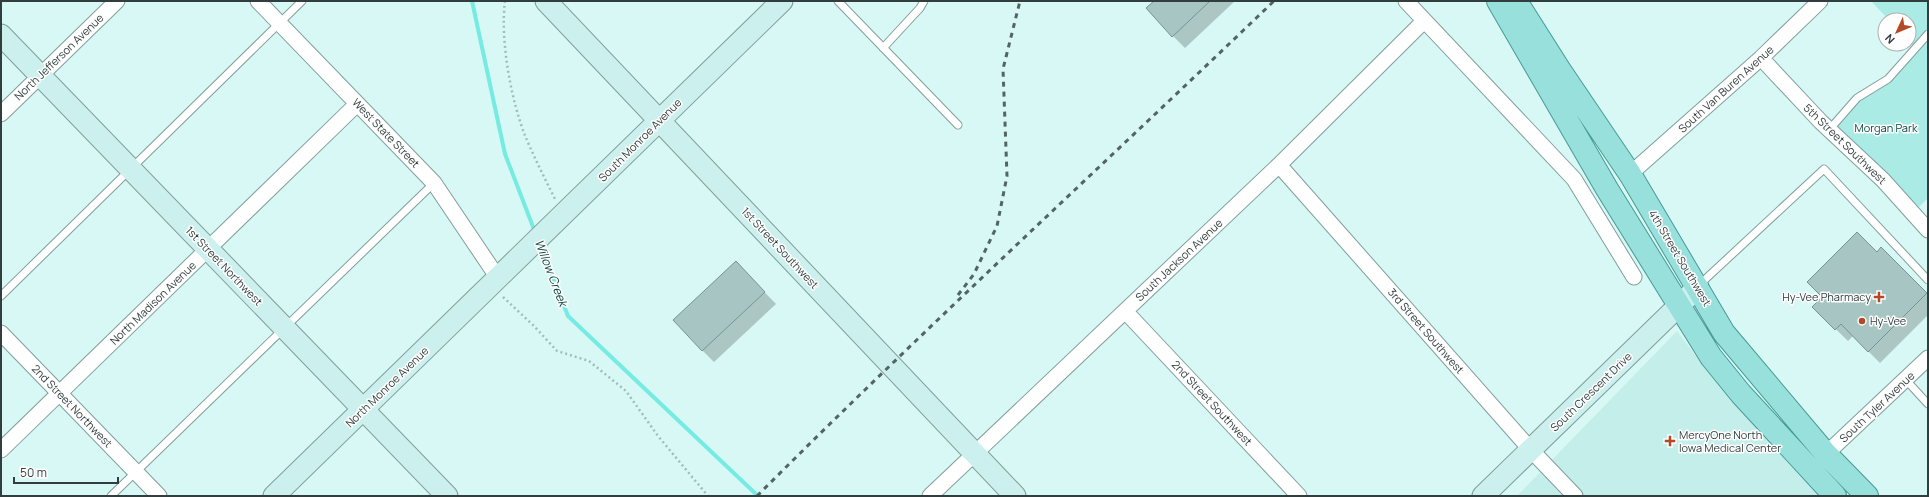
<svg xmlns="http://www.w3.org/2000/svg" width="1929" height="497" font-family="Manrope,sans-serif">
  <style>
    .built { fill: #c4eeea }
    .green { fill: #aaebe5 }
    .shadow { fill: #0003 }
    .lines { fill: none; stroke-linecap: round; stroke-linejoin: round }
    .stream { stroke: #76ebe2; stroke-width: 4 }
    .building { fill: #a7c6c3; stroke: #769491 }
    .service-casing { stroke: #819e9b; stroke-width: 9 }
    .minor-casing { stroke: #819e9b; stroke-width: 17 }
    .secondary-casing { stroke: #819e9b; stroke-width: 23 }
    .primary-casing { stroke: #489a95; stroke-width: 24 }
    .path { stroke: #a2bcba; stroke-width: 2.5; stroke-dasharray: 2 3; stroke-linecap: butt }
    .service { stroke: #fff; stroke-width: 7 }
    .minor { stroke: #fff; stroke-width: 15 }
    .secondary { stroke: #ccf0ed; stroke-width: 21 }
    .primary { stroke: #98e0dc; stroke-width: 22 }
    .rail { stroke: #536462; stroke-width: 3; stroke-dasharray: 5 5; stroke-linecap: butt }
    .poi-dot { fill: #b24a27; stroke: #fefefe; stroke-width: 1.5 }
    .labels { text-anchor: middle; stroke-width: 3; stroke-linejoin: round; paint-order: stroke }
    .street-label { font-size: 11px; fill: #313e3d; stroke: #fefefe }
    .park-label { font-size: 11px; fill: #0a423f; stroke: #fefefe }
    .poi-label { font-size: 11px; fill: #313e3d; stroke: #fefefe; text-anchor: start }
    .water-label { font-size: 12px; font-style: italic; fill: #104642; stroke: #fefefe }
  </style>
  <rect width="100%" height="100%" fill="#d8f8f5"/>
  <path class="built" d="M1677,331L1719,386L1823,496H1517Z"/>
  <path class="green" d="M1871,1H1928V198L1913,213L1829,130L1857,98L1888,79L1915,48L1909,42V20H1889Z"/>
  <path class="shadow" d="M1155,1H1235L1185,48L1173,36Z
    M1881,249L1928,295V315L1880,363L1853,336L1848,341L1813,307Z
    M747,274L776,304L714,362L702,350Z"/>
  <g class="lines">
    <path class="stream" d="M472,1L505,154L535,232
      M540,245L568,316L758,496"/>
  </g>
  <path class="building" d="M1154,1H1210L1172,37L1146,8Z
    M1857,232L1877,252L1881,247L1927,293L1868,352L1841,324L1835,330L1812,307L1822,297L1807,282Z
    M736,261L765,292L702,351L673,320Z"/>
  <g class="lines">
    <defs>
      <path id="service" d="M838,1L958,125
        M883,48L920,8L924,1
        M1829,130L1857,98L1888,79L1928,34
        M1699,285L1824,169L1928,280
        M1,296L302,1
        M1906,380L1928,404
        M111,496L434,183"/>
      <path id="minor" d="M258,1L434,183L498,278
        M1406,1L1574,179L1634,277
        M1761,58L1821,122L1883,180L1928,230
        M1,114L117,1
        M1279,165L1531,450L1575,496
        M1630,174L1761,58L1820,1
        M1125,311L1299,496
        M1,333L159,496
        M1,450L357,104
        M1826,454L1928,358
        M930,496L1279,165L1424,21"/>
      <path id="secondary" d="M546,1L1015,496
        M1,35L447,496
        M274,496L782,1
        M1483,496L1698,287"/>
      <path id="primary" d="M1498,1L1607,189L1711,357L1741,394L1835,496
        M1516,1L1559,69L1630,174L1724,333L1826,454L1867,496"/>
    </defs>
    <use href="#service" class="service-casing"/>
    <use href="#minor" class="minor-casing"/>
    <use href="#secondary" class="secondary-casing"/>
    <use href="#primary" class="primary-casing"/>
    <path class="path" d="M505,1C500,40 511,101 526,138C535,159 545,179 555,199
      M503,297L534,326L557,351L589,361L626,391L658,436L708,496"/>
    <use href="#service" class="service"/>
    <use href="#minor" class="minor"/>
    <use href="#secondary" class="secondary"/>
    <use href="#primary" class="primary"/>
    <path class="rail" d="M958,295L974,274L997,226L1007,176L1003,69L1020,1
      M757,496C926,327 1102,166 1274,1"/>
  </g>
  <g class="poi-dot">
    <path d="M1877 291h4v4h4v4h-4v4h-4v-4h-4v-4h4z"/>
    <circle cx="1862" cy="321" r="4"/>
    <path d="M1668 435h4v4h4v4h-4v4h-4v-4h-4v-4h4z"/>
  </g>
  <g class="labels">
    <g class="street-label">
      <text transform="translate(59 57) rotate(-44)" y="4">North Jefferson Avenue</text>
      <text transform="translate(1726 89) rotate(-42)" y="4">South Van Buren Avenue</text>
      <text transform="translate(386 133) rotate(46)" y="4">West State Street</text>
      <text transform="translate(640 140) rotate(-45)" y="4">South Monroe Avenue</text>
      <text transform="translate(1845 144) rotate(44)" y="4">5th Street Southwest</text>
      <text transform="translate(780 248) rotate(47)" y="4">1st Street Southwest</text>
      <text transform="translate(1680 258) rotate(59)" y="4">4th Street Southwest</text>
      <text transform="translate(1179 260) rotate(-43)" y="4">South Jackson Avenue</text>
      <text transform="translate(224 266) rotate(46)" y="4">1st Street Northwest</text>
      <text transform="translate(153 303) rotate(-44)" y="4">North Madison Avenue</text>
      <text transform="translate(1426 331) rotate(49)" y="4">3rd Street Southwest</text>
      <text transform="translate(387 387) rotate(-44)" y="4">North Monroe Avenue</text>
      <text transform="translate(1591 392) rotate(-44)" y="4">South Crescent Drive</text>
      <text transform="translate(1212 403) rotate(47)" y="4">2nd Street Southwest</text>
      <text transform="translate(72 406) rotate(46)" y="4">2nd Street Northwest</text>
      <text transform="translate(1877 407) rotate(-43)" y="4">South Tyler Avenue</text>
    </g>
    <g class="park-label">
      <text x="1886" y="132">Morgan Park</text>
    </g>
    <g class="poi-label">
      <text x="1871" y="301" text-anchor="end">Hy-Vee Pharmacy</text>
      <text x="1870" y="325">Hy-Vee</text>
      <text x="1679" y="439">MercyOne North<tspan x="1679" dy="13">Iowa Medical Center</tspan></text>
    </g>
    <g class="water-label">
      <text transform="translate(551 273) rotate(69)" y="4">Willow Creek</text>
    </g>
  </g>
  <rect width="1929" height="497" fill="none" stroke="#313e3d" stroke-width="4"/>
  <g transform="translate(1897 32) rotate(226)"><circle r="19" fill="#fefefe" stroke="#acb1b1"/>
  <path d="M0-3L7 15L0 10L-7 15Z" fill="#b24a27"/>
  <text y="-6" font-size="11" font-weight="bold" text-anchor="middle" fill="#313e3d">N</text>
  </g>
  <path d="M14 477v6h104v-6" fill="none" stroke="#313e3d" stroke-width="2"/>
  <text x="20" y="477" font-size="12" fill="#313e3d" stroke="#fefefe" stroke-width="3" paint-order="stroke">50 m</text>
</svg>
